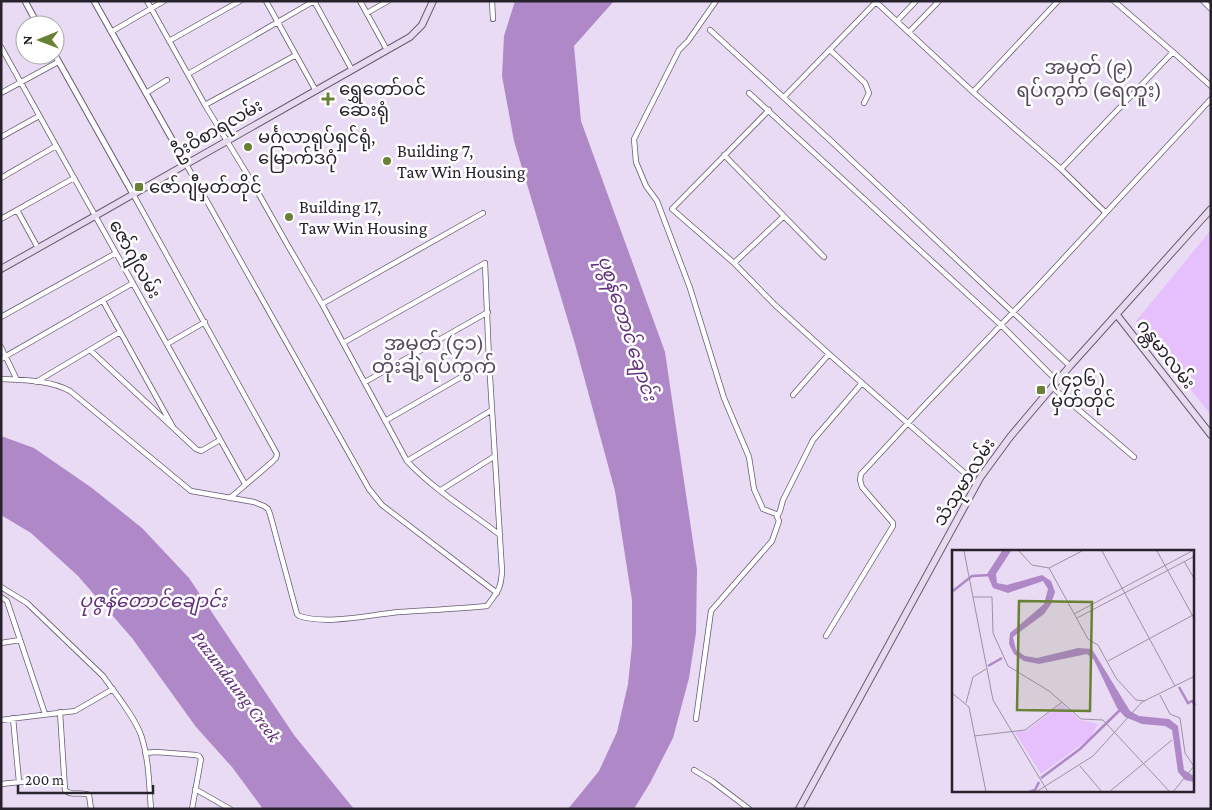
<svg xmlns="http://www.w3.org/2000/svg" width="1212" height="810" font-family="'Crimson Pro','Noto Sans Myanmar',serif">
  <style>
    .green { fill: #e5c0fc }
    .water { fill: #af88c8 }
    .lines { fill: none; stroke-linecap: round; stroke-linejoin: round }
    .minor-casing { stroke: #685b70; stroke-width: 6 }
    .tertiary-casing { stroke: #685b70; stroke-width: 7 }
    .secondary-casing { stroke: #685b70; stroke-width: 8 }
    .minor { stroke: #fff; stroke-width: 4.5 }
    .tertiary { stroke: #fff; stroke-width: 5 }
    .secondary { stroke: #e7daef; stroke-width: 6 }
    .poi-dot { fill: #688134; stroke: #fff; stroke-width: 2 }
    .labels { text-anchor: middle; stroke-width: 5; stroke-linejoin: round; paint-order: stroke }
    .poi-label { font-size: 18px; fill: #27222b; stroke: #fff; text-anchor: start }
    .street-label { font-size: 18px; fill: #27222b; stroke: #fff }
    .water-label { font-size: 19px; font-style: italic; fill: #62307c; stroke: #fff }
    .quarter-label { font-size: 20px; fill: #56495e; stroke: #fff }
    .inset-river { fill: none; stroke: #af88c8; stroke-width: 2.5 }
    .inset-road { fill: none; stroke: #9c91a4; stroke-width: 1 }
    .view { fill: #688134; fill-opacity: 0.15; stroke: #688134; stroke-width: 2.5 }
    .inset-edge { fill: none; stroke: #27222b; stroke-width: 2.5 }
  </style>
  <rect width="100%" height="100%" fill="#eadbf4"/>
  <path class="green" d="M1211,230V415L1136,321Z"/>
  <path class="water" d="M515,1H614L574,46L581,121L665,352L697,569L696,633L689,678L673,738L650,783L634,809H568L599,771L617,732L628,684L632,645V600L615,491L575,344L514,141L502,76L504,36Z
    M1,436L34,448L92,488L142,528L189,578L294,735L354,809H263L232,767L196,727L132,638L78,576L31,533L1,515Z"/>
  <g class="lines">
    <defs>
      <path id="minor" d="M147,1L205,105L252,182L287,244L322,304L407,461C433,489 469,511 500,535
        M266,1L316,91
        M314,1L352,70
        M360,1L387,50
        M492,1L493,19
        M875,1L973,92L1061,169L1105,212
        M1114,1L1173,52L1211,86
        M1203,1L1211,9
        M367,13L388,1
        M897,21L916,1
        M710,30L830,140L1070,366
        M111,32L164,1
        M909,32L939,1
        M169,41L240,1
        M1,47L245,484
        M830,50L865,83L869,93L864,103
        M188,74L314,1
        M973,92L1058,1
        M1,93L58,62
        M146,93L167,80
        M749,93L1001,325L1057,381
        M784,97L876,2
        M205,105L296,55
        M769,110L672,209L734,263L775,305L829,354L977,484
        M1,137L39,116
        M724,155L824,257
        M186,164L369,489L382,505L497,593
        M1061,169L1173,52
        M1,178L56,146
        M133,194L277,454L276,458L272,462L230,498
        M17,210L38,248
        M1,219L74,178
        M734,263L784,216
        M103,301L173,427
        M322,304L483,213
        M1,317L116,253
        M167,344L205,322
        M1,347L17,380
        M90,350L196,449L201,451L220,440
        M1,359L133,283
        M1,379C24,380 50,380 70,391L191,491L254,502L264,506L268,509L270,514L297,614L299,616C328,625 368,615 399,612C428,610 458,609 487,606C498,591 501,589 502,571L489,361L485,263L343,343
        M36,382L120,332
        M365,382L488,312
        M1052,387L1134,457
        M793,395L829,354
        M385,421L489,361
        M407,461L492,410
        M441,490L495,456
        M777,517L780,511L783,500L813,440L862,383
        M1,587L27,603L103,676C115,693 134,716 141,735C149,759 149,784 151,809
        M1,597L7,601L45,714
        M826,636L893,526V523L862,487L860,480L861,474L921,409L1039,285L1211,99
        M1,643L20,640
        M60,712L65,790C71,797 81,791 89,795L91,809
        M13,718L19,782
        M696,719L711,611L772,541L779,521L776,514L763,509L754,489L749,457L724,398L690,288L657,201L646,186L636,162L634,139L679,50L688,41L716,1
        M1,720L75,711L113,689
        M145,753L156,752L196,755L199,756L201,759L192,809
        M694,770L712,781L749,809
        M1,784L40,780
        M195,789L230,809"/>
      <path id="tertiary" d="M25,1L38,25
        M94,1L186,164
        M55,55L133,194"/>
      <path id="secondary" d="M1,269L95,216L410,37L422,25L433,1
        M1117,315L1211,435
        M799,809L980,478L1010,437L1070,366L1211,209"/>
    </defs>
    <use href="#minor" class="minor-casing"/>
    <use href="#tertiary" class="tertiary-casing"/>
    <use href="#secondary" class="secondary-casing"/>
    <use href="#minor" class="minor"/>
    <use href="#tertiary" class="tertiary"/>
    <use href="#secondary" class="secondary"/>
  </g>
  <g class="poi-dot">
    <path d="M325.5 91.5h5v5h5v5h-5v5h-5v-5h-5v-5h5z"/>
    <circle cx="248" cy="147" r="5"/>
    <circle cx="387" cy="161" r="5"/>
    <rect x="134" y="182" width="10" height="10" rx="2.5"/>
    <circle cx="289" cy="217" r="5"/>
    <rect x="1036" y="385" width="10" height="10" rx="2.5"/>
  </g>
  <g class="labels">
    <g class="poi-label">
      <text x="339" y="95">ရွှေတော်ဝင်<tspan x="339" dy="21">ဆေးရုံ</tspan></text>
      <text x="258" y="143">မင်္ဂလာရုပ်ရှင်ရုံ,<tspan x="258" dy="21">မြောက်ဒဂုံ</tspan></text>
      <text x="397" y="157">Building 7,<tspan x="397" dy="21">Taw Win Housing</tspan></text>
      <text x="149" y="193">ဇော်ဂျီမှတ်တိုင်</text>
      <text x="299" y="213">Building 17,<tspan x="299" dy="21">Taw Win Housing</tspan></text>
      <text x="1051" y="386">( ၄၃၆ )<tspan x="1051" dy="21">မှတ်တိုင်</tspan></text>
    </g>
    <g class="street-label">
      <text transform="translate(217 129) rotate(-30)" y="6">ဦးဝိစာရလမ်း</text>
      <text transform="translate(135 259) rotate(61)" y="6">ဇော်ဂျီလမ်း</text>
      <text transform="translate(1166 354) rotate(52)" y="6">ဂန္တမာလမ်း</text>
      <text transform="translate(964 482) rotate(-58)" y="6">သံသုမာလမ်း</text>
    </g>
    <g class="water-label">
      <text transform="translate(628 328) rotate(72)" y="7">ပုစွန်တောင် ချောင်း</text>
      <text x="153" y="607">ပုဇွန်တောင်ချောင်း</text>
      <text transform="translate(237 686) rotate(53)" y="7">Pazundaung Creek</text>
    </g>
    <g class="quarter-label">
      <text x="1089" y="74">အမှတ် (၉)<tspan x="1089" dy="23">ရပ်ကွက် (ရေကူး)</tspan></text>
      <text x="434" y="350">အမှတ် (၄၁)<tspan x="434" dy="23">တိုးချဲ့ရပ်ကွက်</tspan></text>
    </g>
  </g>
  <g transform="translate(952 550)">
    <rect width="242" height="242" fill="#eadbf4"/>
    <path d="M109,154L128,170L146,174L138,188L89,224L62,181H74Z" fill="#e5c0fc"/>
    <path d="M50,1H59L44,24L45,33L55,35L90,25L99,31L103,42L99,54L92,64L61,87L64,100L73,106L85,108L126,98L140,99L178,161L187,166L217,169L226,176L232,220L242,226V232L233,230L226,222L220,180L213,176L190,174L173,167L165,158L142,110L135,104L87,114L72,111L62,104L57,94L58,83L92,54L96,39L91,31L56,43L41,38L35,24Z" fill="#af88c8"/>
    <path class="inset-river" d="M1,41L20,26L39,25M36,116L50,108M227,137L236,153L240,151L243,155M89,228L128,199L168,160M77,242L83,240L87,232"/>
    <path class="inset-road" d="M12,1L41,150L96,242M67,1L80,15L97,18L130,1M150,1L223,136M205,1L243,70M232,11L243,30M97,18L136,89L146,95L164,128L184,150L193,151M21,47H40L41,83L56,116L97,141L129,169L151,170L218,242M122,64L240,1M125,68L243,6M156,111L241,65M0,143L17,157L34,242M208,145L218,164L228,168L233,203L243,218M14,153L21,127L34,119M22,186L73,180L110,152M128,216L150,242M84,242L141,206L190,152L243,126M157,242L220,190M221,242L242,216"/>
    <path class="view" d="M67,51L140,52L138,161L65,160Z"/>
    <rect width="242" height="242" class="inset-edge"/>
  </g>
  <rect width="1212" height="810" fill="none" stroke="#27222b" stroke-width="5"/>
  <g transform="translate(40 40) rotate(269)"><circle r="24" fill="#ffffff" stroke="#a9a7aa"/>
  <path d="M0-4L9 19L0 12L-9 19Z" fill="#688134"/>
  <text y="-8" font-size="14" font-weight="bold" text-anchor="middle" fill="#27222b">N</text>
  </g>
  <path d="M18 785v8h135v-8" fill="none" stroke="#27222b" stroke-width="2.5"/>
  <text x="25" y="785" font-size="15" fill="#27222b" stroke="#ffffff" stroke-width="4" paint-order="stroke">200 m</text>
</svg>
